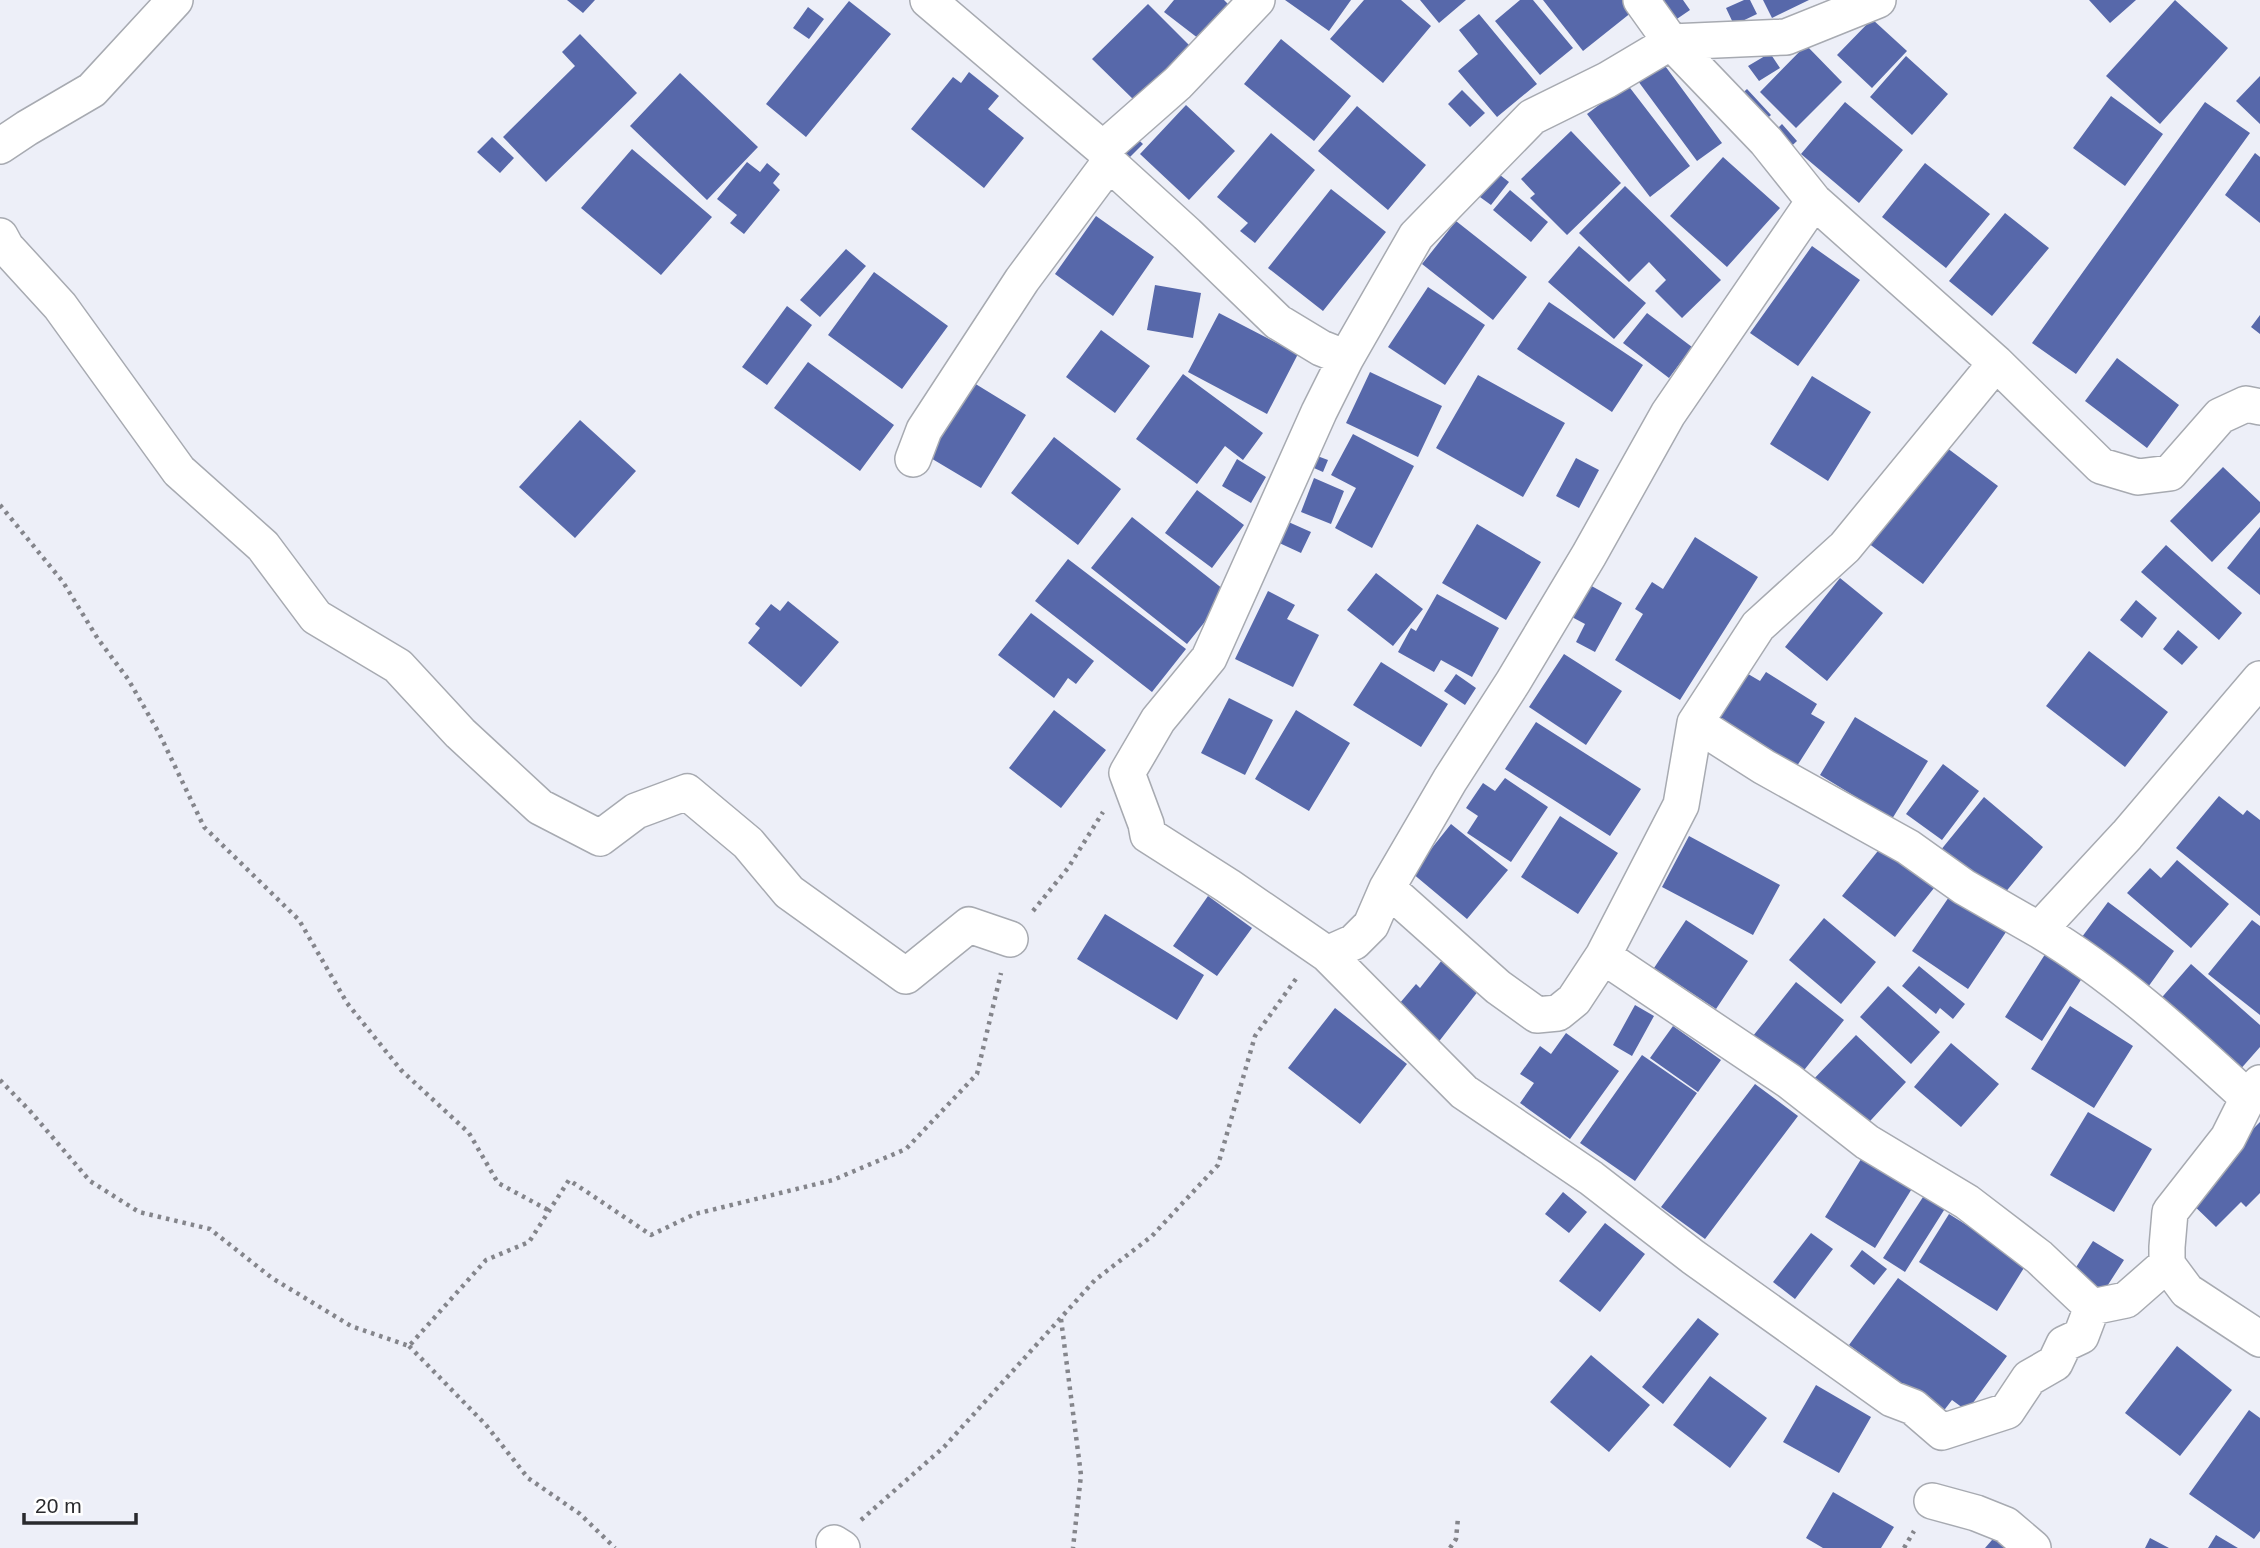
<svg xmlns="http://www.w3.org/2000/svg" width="2260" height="1548" font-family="Arial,sans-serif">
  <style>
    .building { fill: #5768aa }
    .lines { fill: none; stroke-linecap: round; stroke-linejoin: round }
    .minor-casing { stroke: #a7aab1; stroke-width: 38 }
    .path { stroke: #84858b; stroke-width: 4.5; stroke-dasharray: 3.5 5; stroke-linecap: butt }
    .minor { stroke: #fff; stroke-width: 35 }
  </style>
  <rect width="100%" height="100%" fill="#edeff8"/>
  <path class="building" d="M567,0H595L583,13Z
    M1174,0H1224L1231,7L1203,42L1164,12Z
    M1285,0H1351L1329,31Z
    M1364,0H1401L1431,26L1383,83L1330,39Z
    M1420,0H1466L1439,23Z
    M1520,0H1533L1573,48L1540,75L1495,21Z
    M1543,0H1622L1632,12L1583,51Z
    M1655,0H1683L1690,10L1671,23Z
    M1744,0H1750L1757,14L1734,25L1726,8Z
    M1763,0H1809L1772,18Z
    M2089,0H2136L2110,23Z
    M2175,0L2228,48L2160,124L2106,76Z
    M849,1L891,34L806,137L766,104Z
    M1148,4L1191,47L1136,102L1092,59Z
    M808,7L824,19L809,39L793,28Z
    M1479,14L1537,84L1497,117L1458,71L1478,54L1459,30Z
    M1872,19L1907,51L1872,88L1837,55Z
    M580,34L637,93L546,182L503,137L575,66L562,52Z
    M1281,39L1351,96L1314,141L1244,84Z
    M1806,45L1842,82L1796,128L1760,92Z
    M1770,53L1780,68L1759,81L1748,66Z
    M1906,56L1948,94L1912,135L1870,97Z
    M1663,63L1722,143L1697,161L1638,81Z
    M969,72L999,96L988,109L1024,138L984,188L911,129L953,77L961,83Z
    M680,73L758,147L707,200L630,126Z
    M2260,76V124L2236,101Z
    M1627,84L1690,166L1650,197L1587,114Z
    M1747,89L1771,115L1759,126L1735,100Z
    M1462,90L1485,113L1470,127L1448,104Z
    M2111,96L2163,134L2125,186L2073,148Z
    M1845,102L1903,150L1859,203L1801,154Z
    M2205,102L2250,133L2076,374L2032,343Z
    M1186,105L1235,151L1189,200L1140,154Z
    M1357,106L1426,165L1388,210L1318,151Z
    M1782,124L1797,141L1783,154L1768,138Z
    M1129,131L1143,144L1126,161L1112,148Z
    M1571,131L1621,183L1567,235L1530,198L1535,194L1521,179Z
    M1271,133L1315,170L1255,243L1240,231L1248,223L1217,197Z
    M492,137L514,158L500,173L477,152Z
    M632,149L712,217L661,275L581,208Z
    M2255,153L2260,157V223L2225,195Z
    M1723,157L1780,208L1727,267L1670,216Z
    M747,162L760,172L767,163L780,174L773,183L780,190L744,234L730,223L737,215L717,199Z
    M1925,163L1990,214L1946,268L1882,217Z
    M1491,168L1509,182L1491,205L1473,192Z
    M1625,186L1721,280L1682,318L1655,291L1666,280L1649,262L1629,282L1579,233Z
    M1331,189L1386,232L1323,311L1268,268Z
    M1510,190L1548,222L1531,242L1493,210Z
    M2005,213L2049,248L1992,316L1949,281Z
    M1096,216L1154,257L1113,316L1055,274Z
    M1456,221L1527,277L1493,320L1422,264Z
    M1579,246L1646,303L1614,339L1548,282Z
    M1812,246L1860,280L1798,366L1750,333Z
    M846,249L866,266L820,317L800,300Z
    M874,272L948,326L902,389L828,335Z
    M1155,285L1201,293L1193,338L1147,330Z
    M1428,287L1485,325L1445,385L1388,347Z
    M1549,302L1643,365L1612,412L1517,349Z
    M787,306L812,325L767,385L742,367Z
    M1219,313L1298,354L1267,414L1188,372Z
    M1647,313L1692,347L1669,378L1623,343Z
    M2260,315V334L2251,327Z
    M1101,330L1150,366L1115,413L1066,377Z
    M2117,358L2179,405L2147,448L2085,401Z
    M808,362L894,425L860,471L774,408Z
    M1370,372L1442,406L1418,457L1346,423Z
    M1183,374L1263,433L1243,460L1225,446L1197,484L1136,439Z
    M1478,375L1565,423L1523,497L1436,448Z
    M1812,376L1871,412L1828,481L1770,444Z
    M974,383L1026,415L981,488L929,457Z
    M580,420L636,471L575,538L519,487Z
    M1353,434L1414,466L1372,548L1335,528L1356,488L1331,475Z
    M1054,437L1121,489L1078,545L1011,493Z
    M1939,442L1998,486L1923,584L1864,540Z
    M1312,454L1328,460L1323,472L1307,465Z
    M1576,458L1599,470L1579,508L1556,496Z
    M1237,459L1266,477L1251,503L1222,486Z
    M2223,467L2260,502V512L2212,562L2170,521Z
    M1314,478L1344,491L1331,524L1301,512Z
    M1197,490L1244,525L1212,568L1165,533Z
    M1132,517L1228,593L1187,644L1091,568Z
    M1284,520L1311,532L1301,553L1275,541Z
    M1477,524L1541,562L1506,620L1442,583Z
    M2260,527V595L2227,568Z
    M1695,537L1758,577L1680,700L1615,660L1643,614L1635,609L1652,582L1663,589Z
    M2166,545L2242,613L2219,640L2141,572Z
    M1068,559L1186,649L1152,692L1035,601Z
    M1376,573L1423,609L1393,646L1347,610Z
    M1840,578L1883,613L1827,681L1785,647Z
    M1588,584L1622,603L1595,652L1576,642L1585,624L1570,616Z
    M1268,591L1295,605L1287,619L1319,635L1293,687L1235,659Z
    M1437,594L1499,628L1472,677L1441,660L1434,672L1398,652L1411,628L1416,631Z
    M2136,600L2157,618L2142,638L2120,620Z
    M788,601L839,642L801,687L748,643L760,628L755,624L771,604L780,611Z
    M1031,613L1094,661L1076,684L1068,678L1054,698L998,655Z
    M2178,630L2198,647L2182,665L2163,649Z
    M2089,651L2168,712L2125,767L2046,706Z
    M1564,654L1622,691L1586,745L1529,707Z
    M1381,662L1448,704L1421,747L1353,705Z
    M1743,671L1760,681L1766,672L1817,704L1811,714L1825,722L1797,766L1715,714Z
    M1456,674L1476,688L1465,705L1444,691Z
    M1229,698L1273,720L1245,775L1201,753Z
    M1054,710L1106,750L1061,808L1009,768Z
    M1296,710L1350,743L1309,811L1255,779Z
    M1855,717L1928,761L1892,819L1820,775Z
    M1536,722L1641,789L1610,836L1505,769Z
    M1943,764L1979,791L1942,840L1906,814Z
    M1505,778L1548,807L1511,862L1467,833L1478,816L1466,808L1483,783L1495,791Z
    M2219,796L2243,815L2247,810L2260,820V916L2176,848Z
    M1984,797L2043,847L1999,900L1940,851Z
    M1560,816L1618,853L1578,914L1521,877Z
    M1451,824L1508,870L1467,919L1412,873Z
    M1689,836L1780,885L1753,935L1662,887Z
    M1885,842L1938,883L1895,937L1842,896Z
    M2177,860L2229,904L2191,948L2127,893L2150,868L2161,878Z
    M1951,894L2006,932L1968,989L1912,951Z
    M1208,896L1252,928L1217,976L1173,946Z
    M2108,902L2174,951L2143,994L2076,945Z
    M1105,914L1204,975L1177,1020L1077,959Z
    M1824,918L1876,962L1841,1004L1789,960Z
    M1686,920L1748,961L1716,1009L1654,968Z
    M2252,920L2260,926V1015L2208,974Z
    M2049,948L2086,972L2042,1041L2005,1017Z
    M1442,960L1479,990L1437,1044L1394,1010L1416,984L1420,988Z
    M2191,964L2260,1025V1047L2238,1072L2157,1003Z
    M1919,966L1965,1004L1953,1019L1940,1008L1936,1014L1902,986Z
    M1796,982L1844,1020L1797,1079L1749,1041Z
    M1888,986L1940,1032L1911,1064L1860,1017Z
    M1635,1005L1654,1016L1632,1056L1613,1045Z
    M2070,1006L2133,1046L2094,1108L2031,1069Z
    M1335,1008L1407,1064L1360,1124L1288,1068Z
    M1673,1026L1721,1060L1698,1092L1650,1058Z
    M1566,1033L1619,1071L1570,1139L1520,1103L1534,1083L1520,1074L1540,1046L1551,1054Z
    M1856,1035L1906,1082L1860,1132L1809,1084Z
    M1951,1043L1999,1084L1961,1127L1914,1087Z
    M1642,1055L1697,1093L1635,1181L1580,1143Z
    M1755,1084L1798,1116L1705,1239L1661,1207Z
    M2088,1112L2152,1149L2114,1212L2050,1175Z
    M2260,1122V1193L2246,1207L2241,1202L2216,1227L2185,1197Z
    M1868,1148L1918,1179L1875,1248L1825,1217Z
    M1563,1192L1587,1212L1569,1233L1545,1214Z
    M1925,1194L1946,1207L1905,1272L1883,1258Z
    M1949,1214L2027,1263L1997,1311L1919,1262Z
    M1605,1223L1645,1254L1600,1312L1559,1281Z
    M1811,1233L1833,1249L1795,1299L1773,1282Z
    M2093,1241L2124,1260L2104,1291L2073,1272Z
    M1862,1250L1887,1269L1874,1285L1850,1266Z
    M1898,1278L2007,1356L1967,1411L1952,1400L1942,1413L1849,1345Z
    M1698,1318L1719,1334L1663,1404L1642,1387Z
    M2177,1346L2232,1390L2180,1456L2125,1413Z
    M1591,1355L1650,1405L1609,1452L1550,1402Z
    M1710,1376L1767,1418L1730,1468L1673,1425Z
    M1816,1385L1871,1417L1839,1473L1783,1442Z
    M2249,1410L2260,1418V1531L2254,1539L2189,1494Z
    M1833,1492L1894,1527L1881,1548H1823L1806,1538Z
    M1999,1532L2018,1548H1985Z
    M2216,1535L2238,1548H2208Z
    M2150,1538L2169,1548H2145Z"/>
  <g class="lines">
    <defs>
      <path id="minor" d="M928,0L1103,149L1109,163L1187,234L1278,322L1321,348L1346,358
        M1641,0L1671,42L1766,141L1814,201L1996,363L2101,466L2138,477L2170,473L2220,416L2246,404L2260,407
        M1878,0L1786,37L1671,42L1607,80L1532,117L1416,236L1346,358L1319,412L1209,658L1158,720L1127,773L1146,824L1148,835L1228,886L1327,954L1464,1092L1591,1178L1693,1257L1892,1399L1913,1407L1942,1432L2007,1411L2029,1378L2055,1363L2064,1344L2081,1336L2092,1307L2126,1300L2167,1264
        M0,146L27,128L92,90L175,0
        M1103,149L1178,83L1257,0
        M0,236L6,247L60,306L179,471L263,546L316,617L398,666L460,733L540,807L600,838L636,811L687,792L748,843L789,892L906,976L969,925L1010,939
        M913,459L924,430L1022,280L1109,163
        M1695,723L1764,767L1908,847L1964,887L2039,930
        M1387,888L1498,987L1537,1015L1558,1013L1574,1000L1603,956L1681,805L1695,723L1758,626L1845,547L1996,363
        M1327,954L1354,942L1371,925L1387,888L1450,780L1513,682L1589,555L1668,414L1814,201
        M1603,956L1789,1081L1867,1142L1967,1202L2039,1257L2092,1307
        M2260,1083L2248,1098L2228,1138L2170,1212L2167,1247V1264L2187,1291L2260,1339
        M2248,1098C2183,1038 2115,975 2039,930L2127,835L2260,679
        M1932,1501L1976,1513L2006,1525L2033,1548
        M834,1543L842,1548"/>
    </defs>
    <use href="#minor" class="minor-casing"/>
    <path class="path" d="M0,505L63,582L98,639L128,679L159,733L204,827L299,920L347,1003L401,1070L469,1133L498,1183L550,1211
      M1033,911L1068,868L1103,812
      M0,1080L30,1111L90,1181L139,1212L210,1229L272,1278L351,1326L409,1346L486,1260L529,1242L569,1180L651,1235L695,1214L833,1180L906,1149L977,1074L1001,973
      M1061,1319L1081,1475L1073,1548
      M409,1346L486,1425L528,1478L580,1514L615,1548
      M861,1520L944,1447L1095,1280L1152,1236L1218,1165L1255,1036L1298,976
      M1450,1548L1456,1539L1458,1518
      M1904,1548L1914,1531"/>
    <use href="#minor" class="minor"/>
  </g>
  <path d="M24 1513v10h112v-10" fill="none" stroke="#292a2d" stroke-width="3.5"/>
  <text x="35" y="1513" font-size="21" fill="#292a2d" stroke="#ffffff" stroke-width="5" paint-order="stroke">20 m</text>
</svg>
